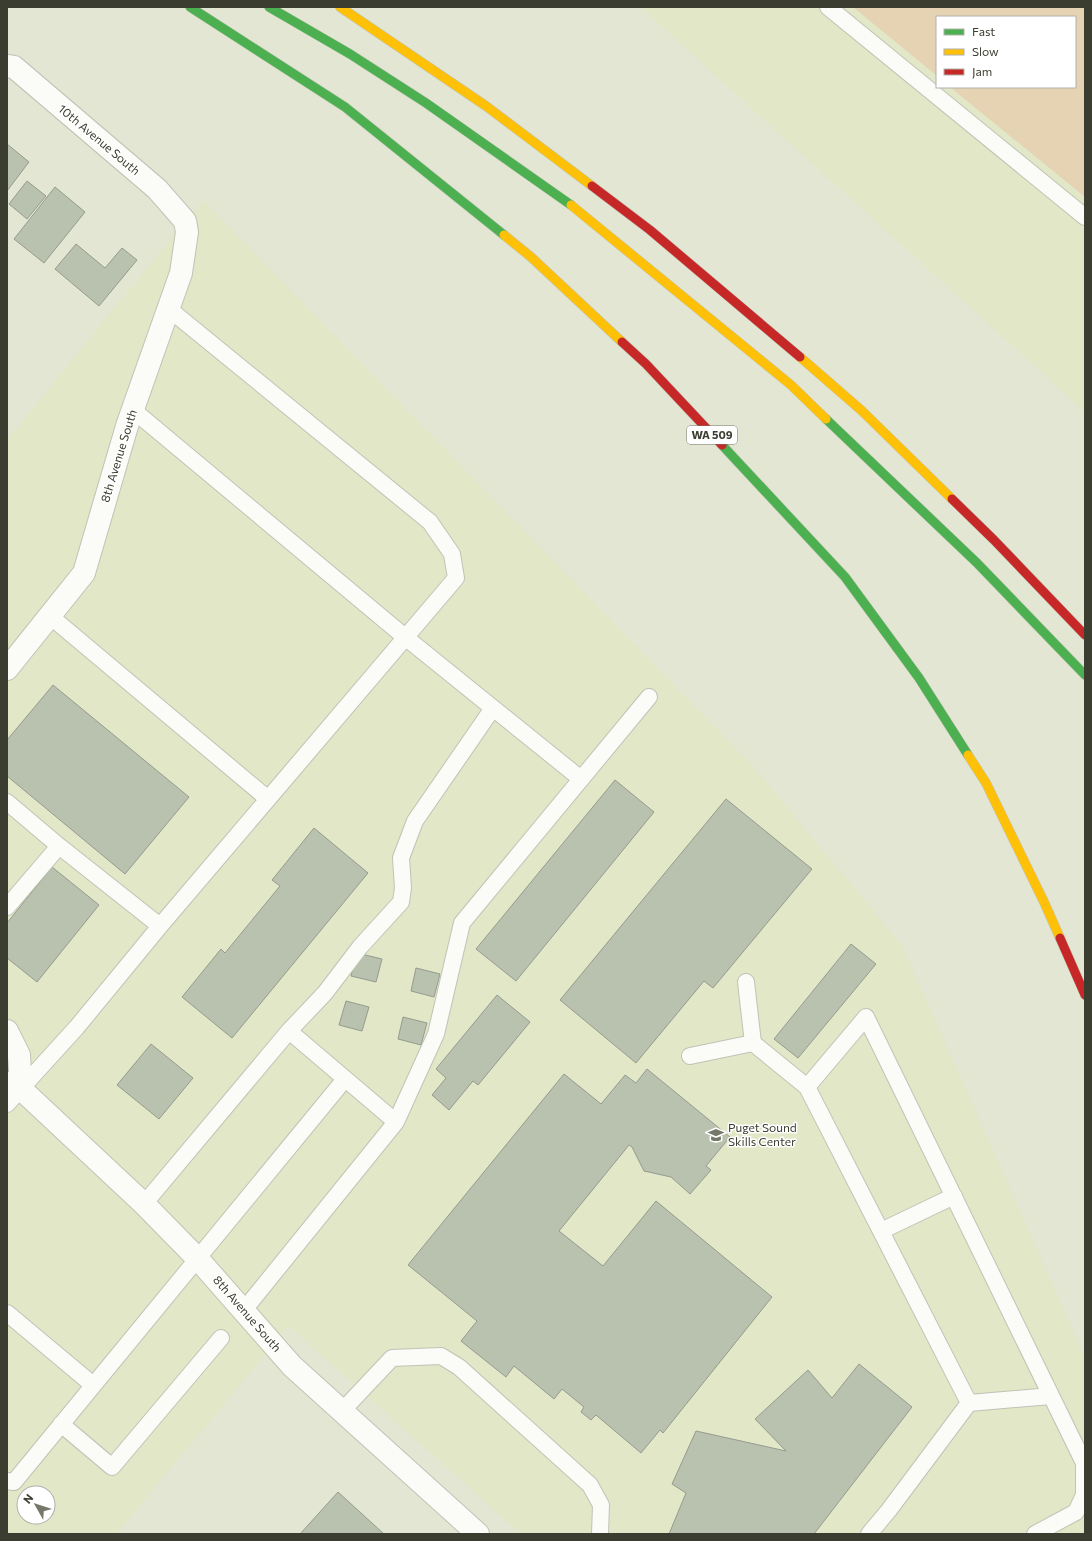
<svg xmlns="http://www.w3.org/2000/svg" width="1092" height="1541" font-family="Commissioner,sans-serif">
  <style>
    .built { fill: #e1e7c7; fill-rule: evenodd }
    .green { fill: #e5d3b3 }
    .building { fill: #b8c2ae; stroke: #969b8e }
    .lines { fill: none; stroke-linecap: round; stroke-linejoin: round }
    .lane-casing { stroke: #c0c3b5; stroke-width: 18 }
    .street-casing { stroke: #c0c3b5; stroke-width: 24 }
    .fast-casing { stroke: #c0c3b5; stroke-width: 10 }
    .slow-casing { stroke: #c0c3b5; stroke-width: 10 }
    .jam-casing { stroke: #c0c3b5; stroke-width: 10 }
    .lane { stroke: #fbfbf8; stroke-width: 16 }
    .street { stroke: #fbfbf8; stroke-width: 22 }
    .fast { stroke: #4caf50; stroke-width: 9 }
    .slow { stroke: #ffc107; stroke-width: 9 }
    .jam { stroke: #c62828; stroke-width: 9 }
    .labels { text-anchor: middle; stroke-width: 3; stroke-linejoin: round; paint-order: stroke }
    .shield { fill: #fff; stroke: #75776d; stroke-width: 1 }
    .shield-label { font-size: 11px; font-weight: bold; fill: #3a3d2f }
    .street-label { font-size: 12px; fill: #3a3d2f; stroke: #fff }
    .poi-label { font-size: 12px; fill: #3a3d2f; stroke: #fff; text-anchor: start }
  </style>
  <rect width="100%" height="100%" fill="#e2e6d3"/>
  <path class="built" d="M640,7H1085V412ZM937,17H1075V87H937Z
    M204,201L752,765L902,945L1085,1357V1534H521L289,1326L116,1534H7V440L185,221ZM24,1493H48V1517H24Z"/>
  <path class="green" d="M853,7H1085V197L950,87H1075V17H937V76Z"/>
  <path class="building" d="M7,144L29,162L7,191Z
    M27,181L46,196L27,219L9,204Z
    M55,187L85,212L44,263L14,239Z
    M76,244L105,268L122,248L137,260L99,306L55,269Z
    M53,685L189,797L125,874L7,776V740Z
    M615,780L654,812L516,981L476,949Z
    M726,799L812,869L713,988L704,981L636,1063L560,1000Z
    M314,828L368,873L232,1038L182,997L221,949L225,953L280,886L272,880Z
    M52,867L99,905L37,982L7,958V923Z
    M851,944L876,964L798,1058L774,1039Z
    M357,953L382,959L376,982L351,976Z
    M416,968L440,974L434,997L411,991Z
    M497,995L530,1022L478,1085L473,1081L449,1110L432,1095L446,1078L436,1069Z
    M346,1001L369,1007L362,1031L339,1025Z
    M403,1017L427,1023L421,1045L398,1039Z
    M151,1044L193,1078L159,1119L117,1085Z
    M647,1069L730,1137L706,1166L711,1170L690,1194L671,1177L644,1171L632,1147L629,1145L559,1231L603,1266L656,1201L772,1297L663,1433L660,1430L641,1453L596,1415L591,1420L581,1412L584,1407L562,1389L554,1399L514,1366L506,1377L461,1341L477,1321L408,1265L564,1074L601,1104L625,1075L636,1083Z
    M859,1364L912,1407L814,1534H669L686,1493L672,1484L696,1431L786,1451L755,1419L808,1370L832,1398Z
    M338,1492L384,1534H300Z"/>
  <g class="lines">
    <defs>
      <path id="lane" d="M828,7L1085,217
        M133,410L405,637L581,779
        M50,616L268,799
        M7,802L59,846L160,926
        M7,907L59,846
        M746,982L753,1043L807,1087
        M289,1031L325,993L360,947L401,902L403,888L401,858L415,821L493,708
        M690,1056L753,1043
        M7,1104L77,1027L160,926L456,578L452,554L430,522L169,309
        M144,1204L289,1031L396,1122
        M881,1231L954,1196
        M244,1310L396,1122L436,1034L462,923L649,697
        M7,1313L93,1385
        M969,1403L1051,1396
        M342,1411L392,1358L441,1356L459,1367L590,1485L601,1505L600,1534
        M61,1424L112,1467L221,1338
        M7,1481L14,1482L345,1079
        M869,1534L889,1510L969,1403L807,1087L866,1017L1084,1463V1495L1076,1512L1035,1534"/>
      <path id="street" d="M7,66L14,67L157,189L185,221L187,232L181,273L127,426L84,573L7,669
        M7,1031L19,1055L21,1089
        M7,1083L21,1089L144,1204L198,1259L292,1366L478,1534"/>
      <path id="fast" d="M190,7L345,107L504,235
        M269,7L350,54L426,103L571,205
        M826,419L977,563L1085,675
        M722,445L845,577L919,678L968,755"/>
      <path id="slow" d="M340,7L486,106L592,186
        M571,205L791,385L826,419
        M504,235L531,257L622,342
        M800,357L861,410L952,499
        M968,755L986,783L1044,902L1060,938"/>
      <path id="jam" d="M592,186L650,230L800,357
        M622,342L646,364L722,445
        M952,499L994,540L1085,635
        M1060,938L1085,995"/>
    </defs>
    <use href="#lane" class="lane-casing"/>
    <use href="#street" class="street-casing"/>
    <use href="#fast" class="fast-casing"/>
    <use href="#slow" class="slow-casing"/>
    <use href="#jam" class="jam-casing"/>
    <use href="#lane" class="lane"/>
    <use href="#street" class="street"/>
    <use href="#fast" class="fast"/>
    <use href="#slow" class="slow"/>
    <use href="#jam" class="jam"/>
  </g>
  <defs>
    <symbol id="school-bare" viewBox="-9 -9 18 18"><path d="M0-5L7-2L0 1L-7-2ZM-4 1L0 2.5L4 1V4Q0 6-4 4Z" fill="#757868" stroke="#fff" stroke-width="2.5" paint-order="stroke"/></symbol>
  </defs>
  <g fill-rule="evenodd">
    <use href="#school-bare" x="705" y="1124" width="22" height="22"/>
  </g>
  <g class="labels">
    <rect class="shield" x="687" y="426" width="50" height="18" rx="3"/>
    <g class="shield-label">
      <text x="712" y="439">WA 509</text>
    </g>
    <g class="street-label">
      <text transform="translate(99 140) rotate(40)" y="4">10th Avenue South</text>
      <text transform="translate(119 456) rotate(-73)" y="4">8th Avenue South</text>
      <text transform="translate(247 1314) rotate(49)" y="4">8th Avenue South</text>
    </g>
    <g class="poi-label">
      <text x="728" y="1132">Puget Sound<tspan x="728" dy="14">Skills Center</tspan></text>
    </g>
  </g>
  <rect width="1092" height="1541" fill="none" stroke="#3a3d2f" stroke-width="16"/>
  <rect x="936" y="16" width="140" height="72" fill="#ffffff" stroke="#b0b1ac"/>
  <rect x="944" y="29" width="20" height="6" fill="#4caf50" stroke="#b0b1ac"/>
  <text x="972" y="36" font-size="12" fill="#3a3d2f">Fast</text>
  <rect x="944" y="49" width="20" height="6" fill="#ffc107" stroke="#b0b1ac"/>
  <text x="972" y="56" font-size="12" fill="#3a3d2f">Slow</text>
  <rect x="944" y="69" width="20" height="6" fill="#c62828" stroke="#b0b1ac"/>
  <text x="972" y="76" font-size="12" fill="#3a3d2f">Jam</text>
  <g transform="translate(36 1505) rotate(309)"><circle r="19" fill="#ffffff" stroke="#b0b1ac"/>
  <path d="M0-3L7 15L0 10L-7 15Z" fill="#757868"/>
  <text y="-6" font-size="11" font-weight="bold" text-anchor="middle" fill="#3a3d2f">N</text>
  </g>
</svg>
